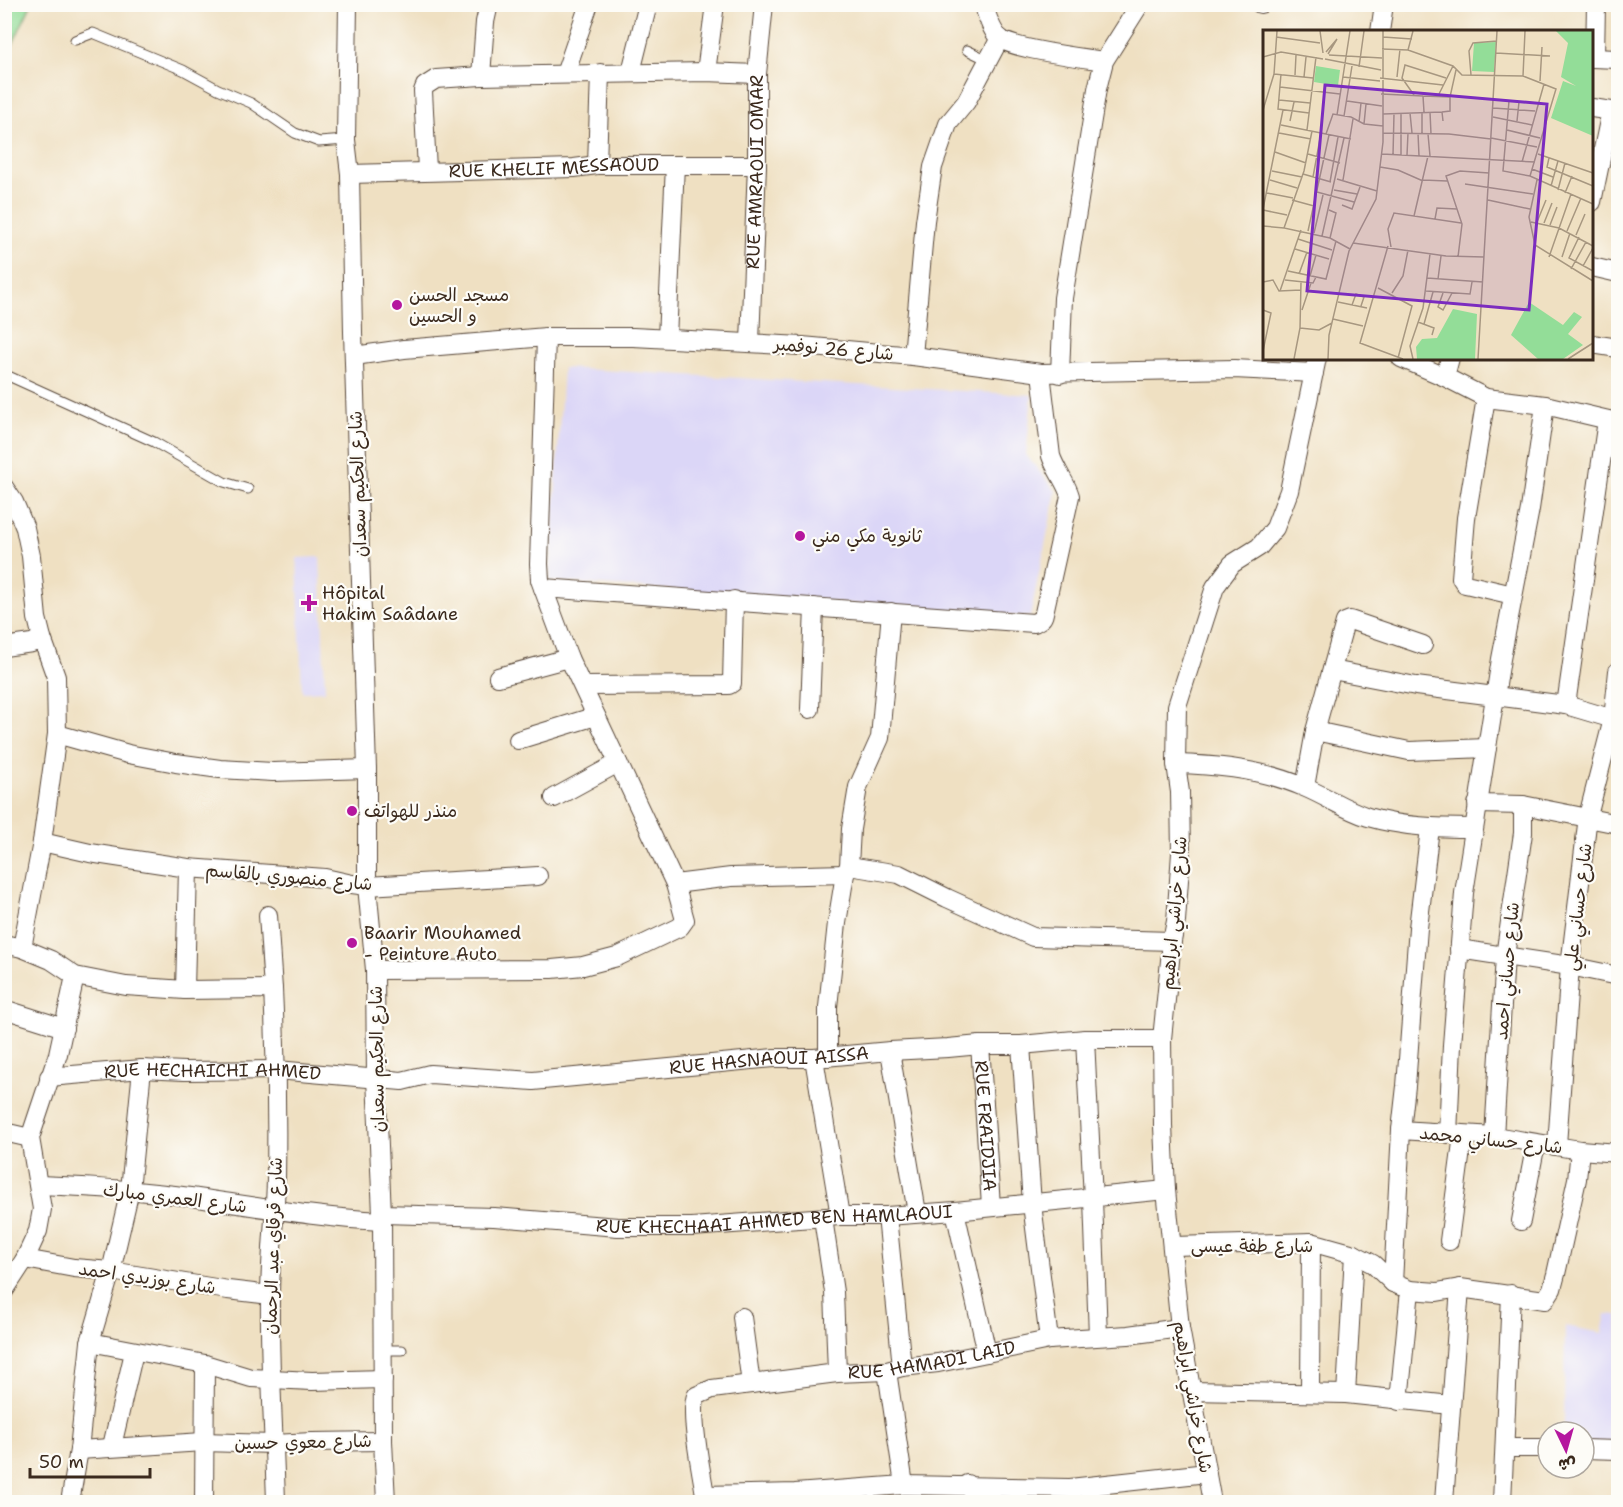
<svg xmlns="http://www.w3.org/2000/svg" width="1623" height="1507" font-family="'Shantell Sans','Playpen Sans Arabic',sans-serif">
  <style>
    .built { fill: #dbd6f7 }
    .green { fill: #93dd98; stroke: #67845b; stroke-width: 1.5 }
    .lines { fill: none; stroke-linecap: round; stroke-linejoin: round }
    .lane-casing { stroke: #564537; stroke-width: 11 }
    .street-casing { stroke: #564537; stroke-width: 20 }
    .lane { stroke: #fff; stroke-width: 9 }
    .street { stroke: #fff; stroke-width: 18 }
    .poi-dot { fill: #b5179e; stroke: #fdfcf7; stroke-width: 2 }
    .labels { text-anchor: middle; stroke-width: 4.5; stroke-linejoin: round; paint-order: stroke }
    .street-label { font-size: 18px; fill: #3b2a1e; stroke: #fdfcf7 }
    .poi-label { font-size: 18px; fill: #3b2a1e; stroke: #fdfcf7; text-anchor: start }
    .inset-road { fill: none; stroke: #a79780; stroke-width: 1.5 }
    .view { fill: #7b2cbf; fill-opacity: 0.15; stroke: #7b2cbf; stroke-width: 3 }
    .inset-edge { fill: none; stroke: #3b2a1e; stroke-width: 3 }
  </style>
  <rect width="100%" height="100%" fill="#fdfcf7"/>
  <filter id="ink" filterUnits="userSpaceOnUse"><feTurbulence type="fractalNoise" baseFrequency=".0167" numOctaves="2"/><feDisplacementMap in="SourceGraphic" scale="12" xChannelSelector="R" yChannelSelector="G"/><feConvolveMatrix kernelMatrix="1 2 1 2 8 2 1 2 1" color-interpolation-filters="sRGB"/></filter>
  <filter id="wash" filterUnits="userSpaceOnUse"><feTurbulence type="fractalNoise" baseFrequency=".008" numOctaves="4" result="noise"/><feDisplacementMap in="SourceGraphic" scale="24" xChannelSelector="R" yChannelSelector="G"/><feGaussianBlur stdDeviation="1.35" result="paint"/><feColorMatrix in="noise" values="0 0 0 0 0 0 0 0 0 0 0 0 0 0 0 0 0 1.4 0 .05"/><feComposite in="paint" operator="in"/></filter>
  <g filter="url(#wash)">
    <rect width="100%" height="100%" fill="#efe0c2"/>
    <path class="built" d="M563,368L1032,395L1026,455L1056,491L1030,617L550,581Z
      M320,557L325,691L302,692L297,558Z
      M1606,1314L1618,1315V1447L1584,1446V1432H1564L1565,1326L1602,1333Z"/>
    <path class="green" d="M5,4L31,5L5,60H4Z"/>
  </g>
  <g filter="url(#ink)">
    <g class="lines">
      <defs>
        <path id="lane" d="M75,40L93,33L183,70L218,89L251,103L295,133L319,142L346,140
          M967,50L988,60
          M4,374L154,442L224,482L248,489
          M383,1350H402"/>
        <g id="street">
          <path d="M348,4L346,140L350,174L353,332L367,769V886L375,970L376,1078L382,1214L383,1441L386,1502"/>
          <path d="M983,4C987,15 991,30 999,38C1012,49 1084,58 1104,61"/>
          <path d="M1260,4H1261"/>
          <path d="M1380,32L1384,4"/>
          <path d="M1595,57L1596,4"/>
          <path d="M1592,58L1618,59"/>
          <path d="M631,72L648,4"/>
          <path d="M706,72L715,4"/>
          <path d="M565,74L589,4"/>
          <path d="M481,76L485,22L489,4"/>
          <path d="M1592,108L1618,112"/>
          <path d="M597,165L600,73"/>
          <path d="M427,170L423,91L425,86L436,79L481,76L706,72L757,74"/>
          <path id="s1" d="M350,174L574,168L597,165H757"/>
          <path d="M1592,202L1611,111"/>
          <path d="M1592,267L1618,273"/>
          <path d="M667,338L675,165"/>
          <path id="s2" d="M750,342L757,165V74L764,4"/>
          <path d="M1592,344L1618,348"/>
          <path d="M354,356L404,349L546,337H633L802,346L913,356L1041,373L1234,369L1314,373"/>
          <path d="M913,356L925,221L933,167L948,124L966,102L1000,38"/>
          <path d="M1401,358L1445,377L1486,398L1545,405L1617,422"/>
          <path d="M1060,374L1063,298L1097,89L1104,61L1140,4"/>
          <path d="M1445,377L1450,358"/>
          <path d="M1486,398L1466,518L1461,578L1465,584L1470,585L1513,595"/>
          <path d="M4,487L14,502L25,528L31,556L37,618L42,638L56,677L57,734L42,842L22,948"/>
          <path d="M543,588L1034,623C1040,620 1043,619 1044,613L1070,496C1066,482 1056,471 1051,456L1041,373"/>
          <path d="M4,647L32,643L42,638"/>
          <path d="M1332,670L1416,686L1566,705L1613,719"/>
          <path d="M498,677L569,658"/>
          <path d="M583,686L729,685L732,683L734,600"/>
          <path d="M1566,705L1607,420"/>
          <path d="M810,709L814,607"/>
          <path d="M1315,731L1409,751L1487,748"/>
          <path d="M57,734L128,754L176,763L220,769L273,772L367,769"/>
          <path d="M518,740L596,716"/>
          <path d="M1176,764C1219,765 1266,770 1306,788C1327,797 1346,810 1368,817C1402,827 1438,828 1473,828"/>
          <path d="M1305,787L1315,731L1345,622L1350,620L1423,645"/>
          <path d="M554,798L618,763"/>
          <path d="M1477,804L1523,805L1618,824"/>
          <path d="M42,842L90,853L188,868L325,878L352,884L367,886L538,876"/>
          <path d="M849,866L899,874L947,898L1033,937L1172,941"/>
          <path d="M675,884L731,877L845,874"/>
          <path d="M268,915L273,989"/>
          <path d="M4,944L22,948L51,960L75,976L126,986L185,990L273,989C276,1053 277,1116 276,1180C275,1219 270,1259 270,1298C269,1366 274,1434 276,1502"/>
          <path d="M1459,949L1570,966L1618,976"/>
          <path d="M375,970L552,969L583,966L617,957L680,927L685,920L675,884L569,658L540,580L539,564L546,337"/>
          <path d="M185,990L188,868"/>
          <path d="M4,1009L64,1028"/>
          <path d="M1085,1039L1093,1199L1098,1336"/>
          <path id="s3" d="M980,1045L991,1206"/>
          <path d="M1021,1045L1032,1204L1049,1340"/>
          <path d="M890,1051L917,1213"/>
          <path d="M828,1057V1007L837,923L845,874L849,866L851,829L858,787L880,738L891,612"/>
          <path d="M814,1058L840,1216"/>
          <path id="s4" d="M49,1077L142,1069L184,1071L277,1070L402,1081L430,1074L533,1081L774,1058H814L890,1051L948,1048L980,1045H1021L1085,1039H1162"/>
          <path d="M1401,1130L1494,1136L1580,1150L1618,1153"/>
          <path d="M4,1132L30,1138"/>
          <path d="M1448,1134L1452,1045L1464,893L1501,659L1530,509L1545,405"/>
          <path d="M1494,1136L1505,956L1523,833V805"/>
          <path d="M1557,1145L1570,966L1588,816L1613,719L1618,671"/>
          <path d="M39,1185C90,1187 140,1190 190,1197C254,1206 317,1218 382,1221"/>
          <path d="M955,1211L987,1353"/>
          <path id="s5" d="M382,1214L494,1217L618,1227H692L840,1216H887L955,1211L1166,1190"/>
          <path d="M887,1216L902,1367"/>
          <path d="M823,1218L834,1292L837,1373"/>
          <path d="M1521,1221L1536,1143"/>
          <path d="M1449,1241L1463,1135"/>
          <path d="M1173,1246L1311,1242L1354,1254L1373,1264L1393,1283L1410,1290L1437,1292L1460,1288L1545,1300L1552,1289L1556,1274L1577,1179L1580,1150"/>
          <path d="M25,1259L74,1268L111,1271L228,1290L270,1295"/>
          <path d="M1393,1283L1401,1130L1406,1086L1418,928L1430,828"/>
          <path d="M4,1291L25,1259L38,1231L42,1209L30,1138L58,1054L75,976"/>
          <path id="s6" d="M742,1317L751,1384L837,1373L887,1371L902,1367L938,1363L1049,1340L1128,1335L1180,1328"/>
          <path d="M90,1342L205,1364L251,1378L312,1381L383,1379"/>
          <path d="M1191,1391L1346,1394L1451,1405"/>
          <path d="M1310,1392L1311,1242"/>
          <path d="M1346,1394L1354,1254"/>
          <path d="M1399,1401L1410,1290"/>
          <path d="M112,1446L134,1352"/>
          <path d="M1505,1448H1548"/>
          <path d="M1584,1449L1618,1450"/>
          <path d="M79,1450L203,1442L274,1444L312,1442L383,1441"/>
          <path d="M967,1484L981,1502"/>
          <path d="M904,1485L1070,1488L1207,1473"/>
          <path d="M705,1495C702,1474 689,1414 696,1396L712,1389L751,1384"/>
          <path d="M70,1502L79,1450L90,1342L111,1271L130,1190L142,1069"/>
          <path d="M204,1502L205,1364"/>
          <path d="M705,1502V1495L795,1493L904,1485L887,1371"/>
          <path d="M1212,1502L1180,1328L1166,1190L1163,1126L1162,1039L1172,941L1176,921L1181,853L1180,792L1176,764L1177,706L1215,587L1232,564L1259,547L1275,528L1289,491L1317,358"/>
          <path d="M1444,1502L1460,1288"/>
          <path d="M1502,1502L1511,1294"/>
        </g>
      </defs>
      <use href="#lane" class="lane-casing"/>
      <use href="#street" class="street-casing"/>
      <use href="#lane" class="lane"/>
      <use href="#street" class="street"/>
    </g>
  </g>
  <g class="poi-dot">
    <circle cx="397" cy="305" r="6"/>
    <circle cx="800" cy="536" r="6"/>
    <path d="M306 594h6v6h6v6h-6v6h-6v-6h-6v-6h6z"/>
    <circle cx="352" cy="811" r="6"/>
    <circle cx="352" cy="943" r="6"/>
  </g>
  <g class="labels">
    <g class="street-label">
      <text dy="6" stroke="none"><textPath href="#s1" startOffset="204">RUE KHELIF MESSAOUD</textPath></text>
      <text dy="6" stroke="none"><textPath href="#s2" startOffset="170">RUE AMRAOUI OMAR</textPath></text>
      <text transform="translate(834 349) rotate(5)" y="6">شارع 26 نوفمبر</text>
      <text transform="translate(358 484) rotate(-92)" y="6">شارع الحكيم سعدان</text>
      <text transform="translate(289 877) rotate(5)" y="6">شارع منصوري بالقاسم</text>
      <text transform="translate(1578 907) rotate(-83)" y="6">شارع حساني علي</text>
      <text transform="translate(1174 913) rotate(-85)" y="6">شارع خراشي ابراهيم</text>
      <text transform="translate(1507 971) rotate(-85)" y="6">شارع حساني احمد</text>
      <text transform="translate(377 1059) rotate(-91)" y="6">شارع الحكيم سعدان</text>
      <text dy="6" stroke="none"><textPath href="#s4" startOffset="723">RUE HASNAOUI AISSA</textPath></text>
      <text dy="6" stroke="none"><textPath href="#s4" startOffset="164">RUE HECHAICHI AHMED</textPath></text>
      <text dy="6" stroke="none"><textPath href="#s3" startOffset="81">RUE FRAIDJIA</textPath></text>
      <text transform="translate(1491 1140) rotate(6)" y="6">شارع حساني محمد</text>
      <text transform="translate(175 1198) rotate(7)" y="6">شارع العمري مبارك</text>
      <text dy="6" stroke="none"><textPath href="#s5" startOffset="393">RUE KHECHAAI AHMED BEN HAMLAOUI</textPath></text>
      <text transform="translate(273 1246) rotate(-88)" y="6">شارع قرقاي عبد الرحمان</text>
      <text x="1252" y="1252">شارع طفة عيسى</text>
      <text transform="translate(147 1278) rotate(8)" y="6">شارع بوزيدي احمد</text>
      <text dy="6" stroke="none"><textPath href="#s6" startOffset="250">RUE HAMADI LAID</textPath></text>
      <text transform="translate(1193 1397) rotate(80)" y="6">شارع خراشي ابراهيم</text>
      <text transform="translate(303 1442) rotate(-1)" y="6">شارع معوي حسين</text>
    </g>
    <g class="poi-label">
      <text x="409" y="301">مسجد الحسن<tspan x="409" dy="21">و الحسين</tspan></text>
      <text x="812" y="542">ثانوية مكي مني</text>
      <text x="322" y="599">Hôpital<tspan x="322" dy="21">Hakim Saâdane</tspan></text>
      <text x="364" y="817">منذر للهواتف</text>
      <text x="364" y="939">Baarir Mouhamed<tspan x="364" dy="21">- Peinture Auto</tspan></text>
    </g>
  </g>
  <g transform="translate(1263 30)">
    <rect width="330" height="330" fill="#efe0c2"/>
    <path d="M293,1H330V106L288,88L300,51L313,56L298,47L305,13ZM233,12L231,42L209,41L211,13ZM53,36L77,40L75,56L51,52ZM266,272L300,295L311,282L319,287L305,304L320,315L300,329H275L248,305ZM190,279L214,284L212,329H154L153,317L159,309L174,308Z" fill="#93dd98"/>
    <path class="inset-road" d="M57,1L60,23M13,7L57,13M120,7L149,9M119,19L145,20L190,36L199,45L260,46L293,59L267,146M145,20L150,1M63,22L74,9L65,24M233,23L287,26M66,25L119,28M0,27L18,22L60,29M62,29L118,40M96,37L101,1M11,44L50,48M18,44L15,79L46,83M32,45L33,25M208,45L206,21L210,13L234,11M260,46L262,1M41,47L43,27M80,47L117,51M134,47L137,19M117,48L180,55M277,51L279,17M17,57L77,64M118,64L160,66M151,65L139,48L142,35L183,48M175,66L190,36M16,70L47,73M84,71L119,76M246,71L240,141L267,146L330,174M230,78L272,81M0,80L11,44L14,1M159,82V103M161,82L160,66L187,67L193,40M167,82L168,104M179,82L187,81V67M147,83L149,103M120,84L179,82L180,91M138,84V125M74,85L87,1M81,86L89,36M230,87L269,95M27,91L31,72M254,91L256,72M96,92L98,73M101,94L103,74M18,95L88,109M44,100L53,27M244,100L277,108M49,101L41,141L21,198L67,208L87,219M16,103L48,109M120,103L186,104L228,109M155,103L156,126M63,104L70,84L88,87L101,94L120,96M165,104L167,126M228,108L274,117M12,122L43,133M45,124L77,133M119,124L272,132M275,124L330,143M130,125L131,84M144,125L145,103M286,128L284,137L330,156M259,132L281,54M117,137L135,140L160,151M269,139L290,147M9,141L39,147M40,144L68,152M50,147L58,103M74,149L114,161M7,150L34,158M80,150L90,89M160,150L184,151M274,150L266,187L272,215L330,251M67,152L75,107M202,154L270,164M288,156L295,131M71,160L94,164M295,160L302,133M54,162L91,172M4,163L30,168M302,163L309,146M29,170L51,176M225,170L267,179M79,175L89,179L97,157M0,179L20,80M0,180L24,185M66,180L73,183L67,208M151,186L165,126M172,189L174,178L194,179M268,192L296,198L330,216M274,192L283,170M281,193L289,173M287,195L294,177M0,196L21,198M45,201L66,105M304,201L318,168M51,203L60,165M313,205L322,184M59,206L81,108M316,207L306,228L330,241M35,209L69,220M90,213L183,226L221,227M125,216L97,313L140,329M128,217L125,199L131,183L198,193M32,219L66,229M195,227L199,194L183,146L197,141L226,143M286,227L308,164M299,227L307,203M320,236L330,218M308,239L323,212M25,241L63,249L73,211M36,244L44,222M47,246L53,225M164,248L220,252M175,249L178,226M22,250L50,253L53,247M0,252L10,250L16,261L38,260M115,258L149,276L135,328M17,261L38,200M163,261L207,264L209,252M129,263L140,246L145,220M180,263L175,277L180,280L189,263M75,272L104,278M89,275L93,264L101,267L98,276M0,280L8,283L0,321M39,280L48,253M70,289L100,296M155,292L171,298L169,305M161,294L170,262M37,298L56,300L69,293M31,329L37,298L38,252M65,329L66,305L86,221L113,169L120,112V1M150,329L147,316L160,278L167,224M215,329L234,1M305,329L330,313"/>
    <path class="view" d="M62,55L284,74L266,280L44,261Z"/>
    <rect width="330" height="330" class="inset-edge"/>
  </g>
  <rect width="1623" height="1507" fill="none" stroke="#fdfcf7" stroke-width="24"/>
  <g transform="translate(1566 1450) rotate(175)"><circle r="28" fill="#fdfcf7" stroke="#afa8a0" stroke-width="1.5"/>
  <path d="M0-4.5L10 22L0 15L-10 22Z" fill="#b5179e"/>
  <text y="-9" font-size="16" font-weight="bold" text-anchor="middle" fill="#3b2a1e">ش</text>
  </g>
  <path d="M30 1468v9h120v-9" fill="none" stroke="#3b2a1e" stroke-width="3"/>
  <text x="39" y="1468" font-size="18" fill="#3b2a1e" stroke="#fdfcf7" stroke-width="4.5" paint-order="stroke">50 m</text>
</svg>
